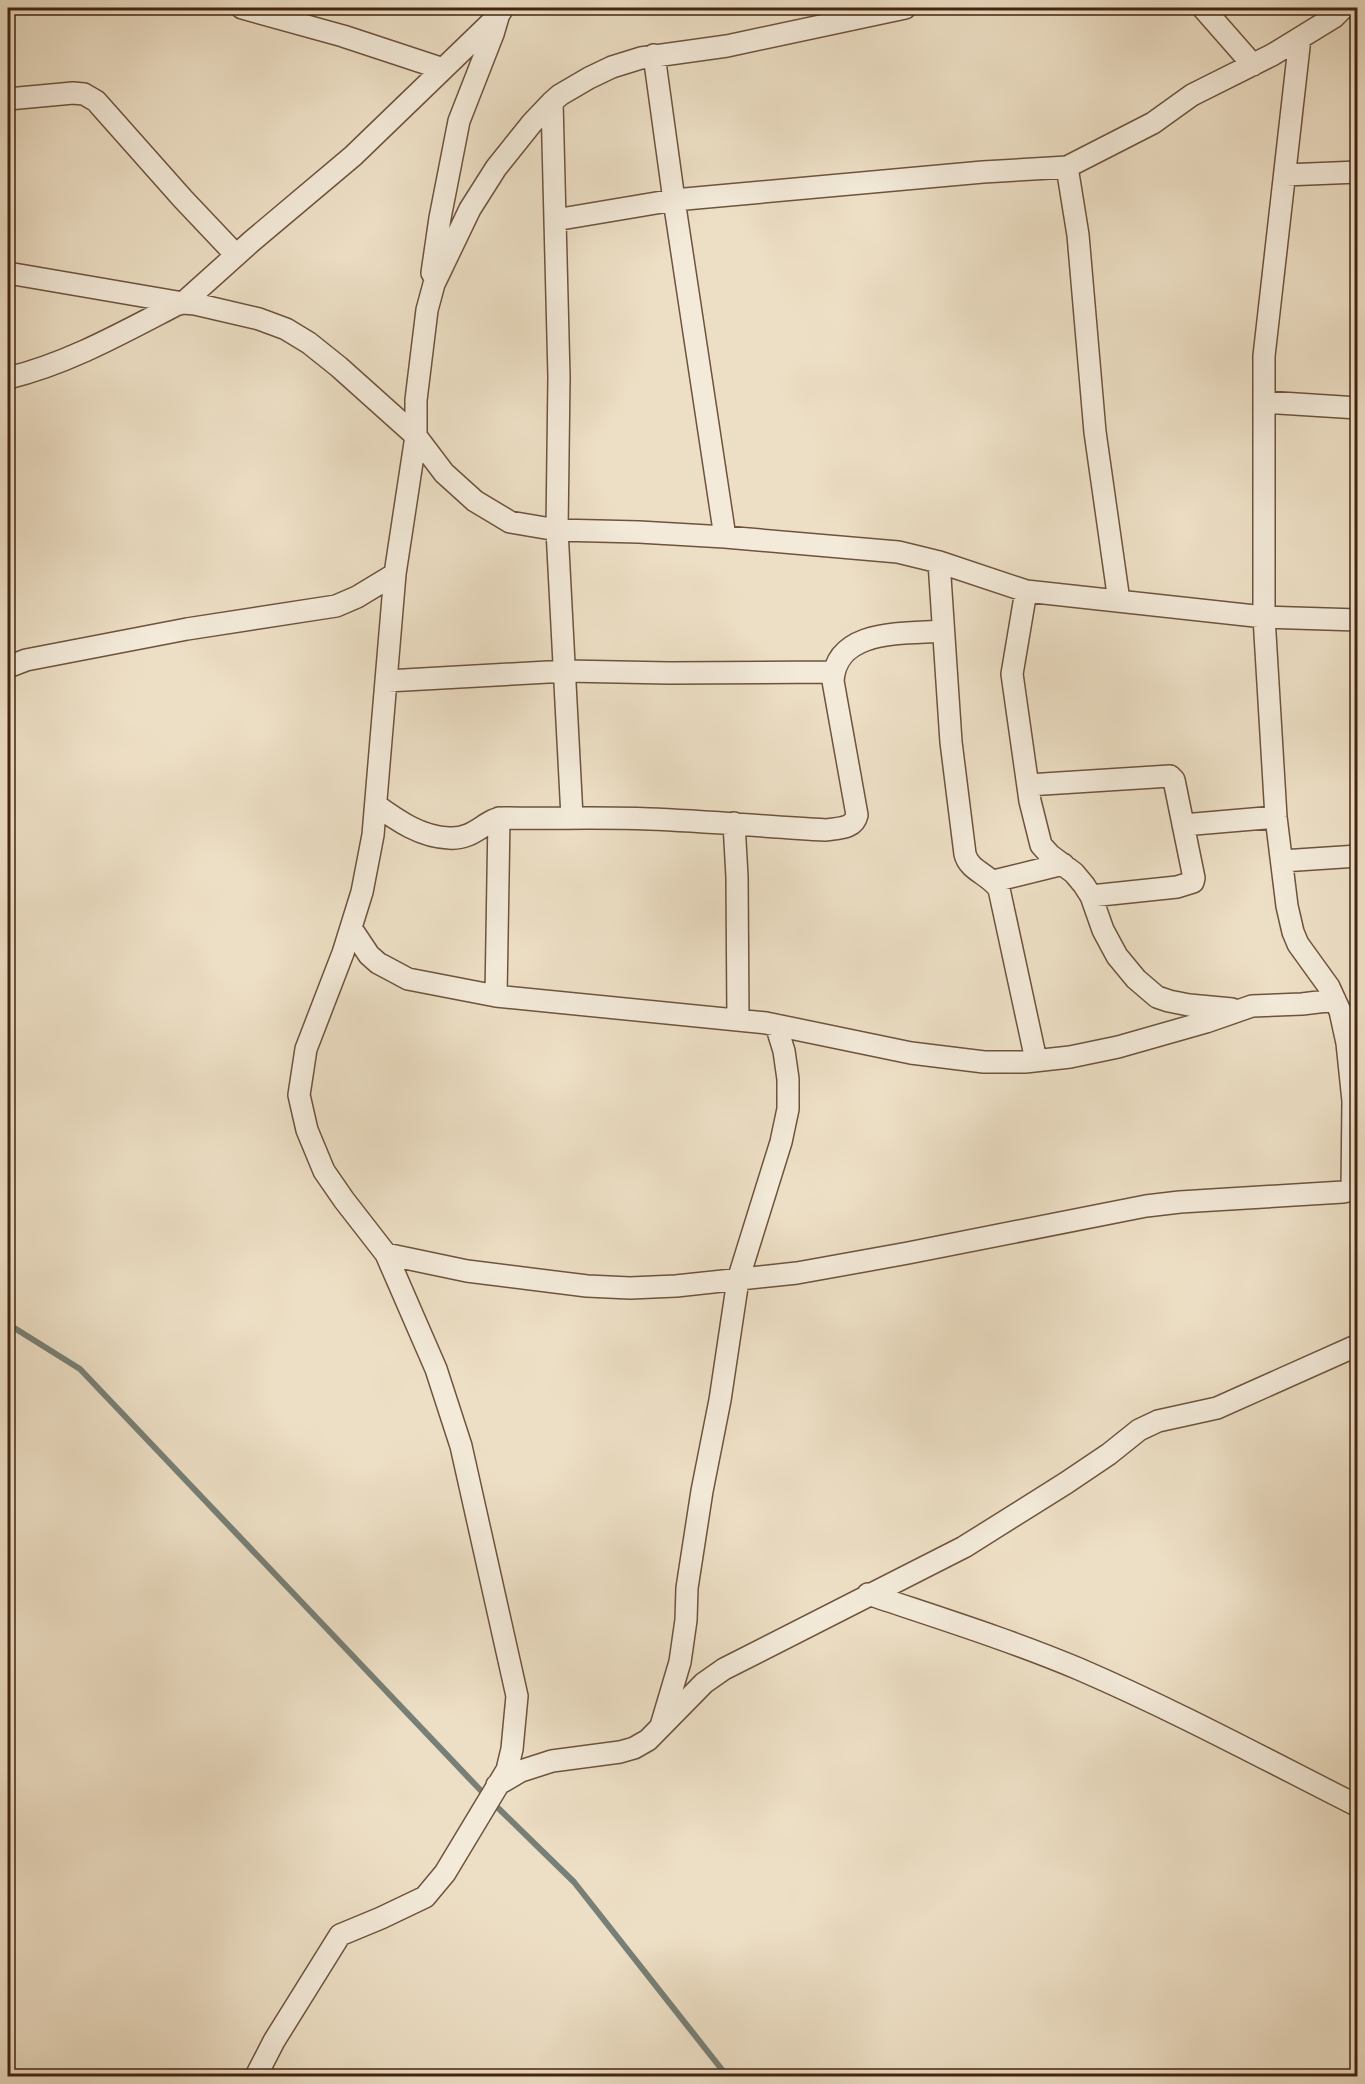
<svg xmlns="http://www.w3.org/2000/svg" width="1365" height="2084" font-family="'Sorts Mill Goudy',serif">
  <style>
    .lines { fill: none; stroke-linecap: round; stroke-linejoin: round }
    .stream { stroke: #777f76; stroke-width: 6 }
    .street-casing { stroke: #6e533e; stroke-width: 24 }
    .street { stroke: #f3ead9; stroke-width: 21 }
  </style>
  <rect width="100%" height="100%" fill="#eddfc5"/>
  <filter id="stains"><feTurbulence type="fractalNoise" baseFrequency=".00333" numOctaves="4"/><feColorMatrix values="0 0 0 0 .2 0 0 0 0 .09 0 0 0 0 .02 0 0 0 .5 -.17"/></filter>
  <radialGradient id="worn" r=".72"><stop offset=".6" stop-color="#630" stop-opacity="0"/><stop offset="1" stop-color="#630" stop-opacity=".3"/></radialGradient>
  <g class="lines">
    <path class="stream" d="M8,1324L80,1369L486,1796
      M493,1803L574,1882L727,2076"/>
    <defs>
      <path id="street" d="M242,8L343,36L443,69
        M1203,8L1253,65
        M1300,38L1264,356V617L1276,817L1287,906L1293,932L1298,944L1329,987L1340,1011L1347,1043L1353,1101L1352,1190
        M654,55L674,200L725,537
        M8,99L73,93L84,94L96,101L183,199L236,255
        M552,102L559,377L557,530L572,817
        M1067,167L1078,235L1095,432L1119,601
        M1285,175L1358,172
        M555,220L674,200L983,172L1067,167L1153,123L1192,95L1272,55L1334,17L1343,8
        M8,273L183,303L252,241L353,156L498,16L503,8
        M432,273L440,218L459,121L493,34L498,17
        M8,378C67,364 122,333 176,305L183,303L195,304L259,319L286,329L309,343L339,367L416,436L444,473L475,501L510,522L557,530L639,532L725,537L898,552L939,562L1026,591L1264,617L1358,620
        M1264,402L1358,408
        M939,562L951,742L965,854C969,871 989,874 999,889L1036,1060
        M1026,591L1012,674L1030,801L1041,845L1050,855L1074,873L1084,885L1091,896L1103,930L1117,956L1136,979L1157,997L1169,1001L1189,1005L1232,1009
        M8,667L26,660L187,629L336,606L357,597L395,574
        M387,681L566,671L669,673L833,672
        M1028,785L1170,776L1174,780L1194,878L1193,882L1177,887L1091,896
        M376,805C398,821 421,837 449,838C475,840 486,818 503,818C552,819 600,817 649,819C708,821 767,827 826,830C838,828 854,829 857,815L833,681C836,628 905,634 943,631
        M734,823L737,877L738,1020
        M1183,825L1276,817
        M1282,861L1358,856
        M994,881L1063,864
        M351,928L369,955L378,963L408,979L496,996L766,1023L911,1053L984,1062H1025L1070,1057L1118,1047L1206,1022L1252,1006L1302,1004L1335,1000
        M496,996L499,818
        M386,1254L467,1271L587,1286L630,1288L676,1286L797,1273L908,1253L1146,1206L1180,1202L1343,1192L1358,1189
        M868,1594C939,1618 1010,1640 1079,1669C1174,1710 1265,1759 1358,1806
        M661,1726L680,1662L686,1620L687,1588L702,1491L720,1400L738,1280L781,1142L788,1109V1079L784,1051L776,1025
        M497,1785L521,1771L552,1761L620,1752L634,1748L648,1740L704,1683L724,1669L964,1547L1066,1483L1109,1454L1139,1430L1158,1421L1217,1408L1358,1345
        M256,2076L274,2041L340,1935L381,1918L425,1897L445,1873L507,1770L512,1749L517,1696L461,1446L436,1369L386,1254L344,1200L324,1171L307,1130L299,1095L306,1049L343,953L362,892L373,835L395,574L416,436V400L427,310L434,284L470,209L496,168L532,123L552,102L560,95L589,78L612,67L641,58L727,46L905,8"/>
    </defs>
    <use href="#street" class="street-casing"/>
    <use href="#street" class="street"/>
  </g>
  <rect width="1365" height="2084" fill="none" stroke="#eddfc5" stroke-width="30"/>
  <rect x="9" y="9" width="1347" height="2066" fill="none" stroke="#432411" stroke-width="3"/>
  <rect x="15" y="15" width="1335" height="2054" fill="none" stroke="#432411" stroke-width="1.5"/>
  <rect width="100%" height="100%" filter="url(#stains)"/>
  <rect width="100%" height="100%" fill="url(#worn)"/>
</svg>
